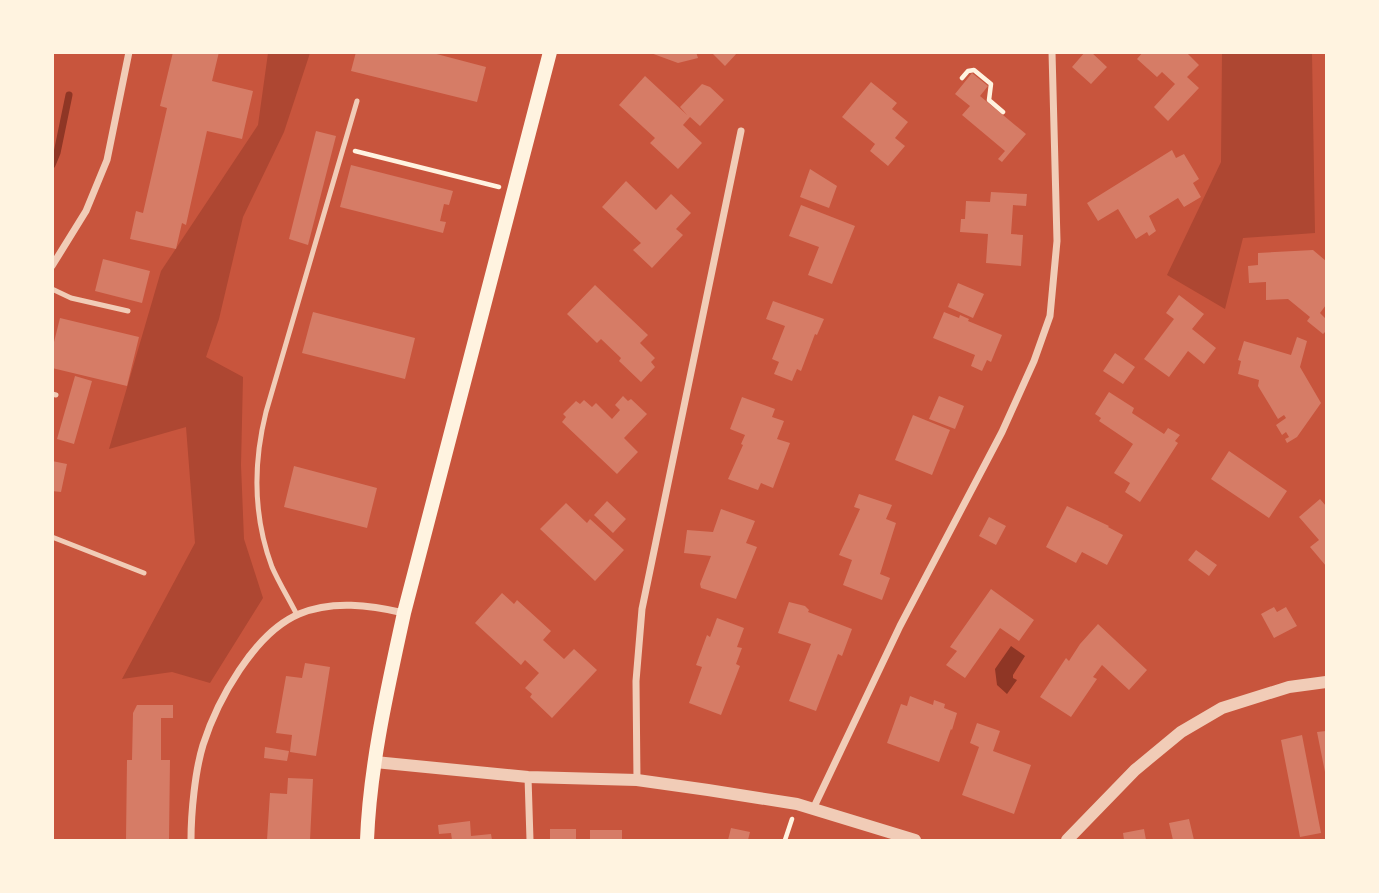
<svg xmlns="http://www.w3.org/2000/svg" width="1379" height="893" font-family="Merriweather,serif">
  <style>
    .green { fill: #ae4732 }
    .water { fill: #8f3625 }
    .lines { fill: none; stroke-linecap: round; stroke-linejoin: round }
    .stream { stroke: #8f3625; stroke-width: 7 }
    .building { fill: #d67c66 }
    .path { stroke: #fff3e0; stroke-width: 4.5 }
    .service { stroke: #f1ccb7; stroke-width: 5 }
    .minor { stroke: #f1ccb7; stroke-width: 7 }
    .tertiary { stroke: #f1ccb7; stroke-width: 12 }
    .secondary { stroke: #fff3e0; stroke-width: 14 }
  </style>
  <rect width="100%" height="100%" fill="#c8553d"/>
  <path class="green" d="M268,53H310L284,132L243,217L219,319L206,357L243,377L241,465L244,539L263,598L210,683L172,672L122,679L195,543L186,427L109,449L161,271L258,125Z
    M1222,53H1312L1315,233L1243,238L1225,309L1167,275L1221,162Z"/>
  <path class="water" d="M1011,646L1025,656L1013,675V678L1017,680L1007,694L997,685L995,669Z"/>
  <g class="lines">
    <path class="stream" d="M52,165L57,153L69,95"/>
  </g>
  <path class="building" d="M173,52H219L212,81L253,91L242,139L207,131L186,225L182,223L176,249L130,239L136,211L143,213L167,108L160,106Z
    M356,52H429L486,67L477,102L351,71Z
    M648,52H696L698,58L678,63Z
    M711,52H738L725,66Z
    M1085,52H1091L1107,67L1091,84L1072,67Z
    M1143,52H1186L1199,65L1187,77L1199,88L1168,121L1154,107L1175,84L1162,72L1157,77L1137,59Z
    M972,73L988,86L980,96L1026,134L1002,162L998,159L1005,151L962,115L970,106L955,94Z
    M645,76L687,115L680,107L702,84L710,87L724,100L700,126L690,117L683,125L702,143L678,169L650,143L655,138L619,105Z
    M871,82L897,103L892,109L908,122L895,138L905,146L888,166L870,151L875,144L842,117Z
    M316,131L336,136L308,245L289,239Z
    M1172,150L1176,158L1184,154L1199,179L1193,183L1201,197L1184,207L1178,198L1149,216L1156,231L1149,236L1147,232L1136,239L1118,209L1098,221L1087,203Z
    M351,165L453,191L449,205L444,204L440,221L446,222L443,233L340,207Z
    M810,169L837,186L829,208L800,197Z
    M626,181L656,210L671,194L691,213L676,229L683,235L652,268L633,250L641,243L602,207Z
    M991,192L1027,194L1026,206L1013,205L1011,234L1023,235L1021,266L986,263L988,234L960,232L961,219H965L966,201L990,202Z
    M801,205L855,226L832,284L808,275L819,247L789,236Z
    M1313,250L1326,261V305L1320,313L1326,319V331L1323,334L1307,321L1310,317L1288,299L1266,300V282L1249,283L1248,266L1258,265V253Z
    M103,259L150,271L142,303L95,291Z
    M958,283L984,294L973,318L948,307Z
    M595,285L648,335L640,343L655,358L651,362L655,367L641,382L619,361L621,358L601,339L597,343L567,314Z
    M1179,295L1204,314L1192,329L1216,348L1204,364L1188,351L1169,377L1144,359L1174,319L1166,313Z
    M773,301L824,319L817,335L815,334L801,371L797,369L792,381L774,374L779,362L772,359L785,326L766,319Z
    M313,312L415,338L405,379L302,353Z
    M944,312L959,318L960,315L969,319L968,321L1002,335L991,362L987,360L982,371L971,366L975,355L933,338Z
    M60,318L139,337L127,386L52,368V350Z
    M1297,337L1307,341L1300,367L1321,403L1297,437L1287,443L1285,439L1289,437L1286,432L1282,435L1276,425L1286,418L1284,415L1278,419L1258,386L1259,380L1238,374L1241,361L1238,360L1244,341L1291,355Z
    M1115,353L1135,367L1123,384L1103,371Z
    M75,376L92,381L74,444L57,439Z
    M1109,392L1134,408L1132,413L1164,434L1168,428L1180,435L1175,441L1178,443L1140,502L1125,492L1130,483L1114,473L1133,444L1099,421L1101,418L1095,414Z
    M623,396L628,401L631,399L647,414L624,438L638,452L617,474L562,422L566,417L563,414L576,401L580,404L584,400L592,407L596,403L612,419L620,410L615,405Z
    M939,396L964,406L955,429L929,419Z
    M742,397L775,409L772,417L784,421L777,439L790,443L773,488L761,483L758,490L728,479L743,445L741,444L745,435L730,429Z
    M913,415L950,430L932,475L895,460Z
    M1229,451L1287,491L1269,518L1211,479Z
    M52,461L67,464L61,492L52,491Z
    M294,466L377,488L367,528L284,507Z
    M859,494L892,505L886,519L896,523L880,574L890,578L882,600L843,585L852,560L839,555L860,509L854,507Z
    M1320,499L1326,506V566L1310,547L1319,540L1299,517Z
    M607,501L626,519L613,533L594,515Z
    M566,503L587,523L590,519L624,550L595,581L540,529Z
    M1067,506L1109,526L1108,527L1123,535L1107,565L1082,552L1076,563L1046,547Z
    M721,509L755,521L746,543L757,547L736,599L701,588L700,584L711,556L684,553L687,530L713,532Z
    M989,517L1006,526L996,545L979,536Z
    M1196,550L1217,565L1209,576L1188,560Z
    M991,589L1034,620L1019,641L1000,628L965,678L946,665L957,651L950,647Z
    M502,593L514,604L517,600L551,631L543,640L564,659L574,649L597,670L552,718L530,697L532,694L525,688L539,673L525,660L521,665L475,623Z
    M789,602L805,606L809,610L808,612L852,629L842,656L838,654L816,711L789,701L811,644L778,633Z
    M1274,607L1277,612L1286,607L1297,626L1274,638L1261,614Z
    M717,618L744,628L737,647L742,648L736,664L740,666L721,715L689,703L702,667L696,665L707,635L710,637Z
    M1098,624L1147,670L1129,690L1102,665L1093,677L1097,679L1071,717L1040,697L1066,658L1069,661L1080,644Z
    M305,663L330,667L316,756L290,752L292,735L276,733L286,676L302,678Z
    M910,696L933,705L934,700L945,704L944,708L957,713L952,730L951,729L939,762L887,743L901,704L907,706Z
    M137,705H173V718H161V760H170L169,840H126L127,760H132L133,713Z
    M977,723L1000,731L993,751L1031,765L1014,814L962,795L979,747L970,743Z
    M1326,731V772H1325L1317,732Z
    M1302,735L1321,833L1300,837L1281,740Z
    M265,747L289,751L287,761L264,758Z
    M288,778L313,779L310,840H267L270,793L287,794Z
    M1189,819L1194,840H1173L1169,823Z
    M470,821L471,836L491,834L492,840H452L451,833L439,834L438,825Z
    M731,828L750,832L748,840H728Z
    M550,829H576V840H550Z
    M1144,829L1146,840H1124L1123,833Z
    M590,830H622V840H590Z"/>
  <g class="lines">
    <path class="path" d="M962,78L968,71L974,70L991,84L989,100L1003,112
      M355,151L499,187
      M785,840L792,819"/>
    <path class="service" d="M52,289L71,298L128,311
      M52,394L56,395
      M52,537L144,573
      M297,615C289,599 279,583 272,567C253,516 253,464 266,412L357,101"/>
    <path class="minor" d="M52,266L86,211L107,160L129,52
      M528,777L530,840
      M637,780L636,681L642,609L741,131
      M813,809L900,626L1002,432L1034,361L1050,316L1057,241L1052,52
      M191,840C191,813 195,771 203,745C217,701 254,633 299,614C332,600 370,605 404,613"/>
    <path class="tertiary" d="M375,762L528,777L637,780L708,790L797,804L915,840
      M1067,840L1135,770L1181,732L1222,708L1289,687L1326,682"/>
    <path class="secondary" d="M367,840C370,764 388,687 404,613L550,52"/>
  </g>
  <rect width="1379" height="893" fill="none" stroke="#fff3e0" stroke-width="108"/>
</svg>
